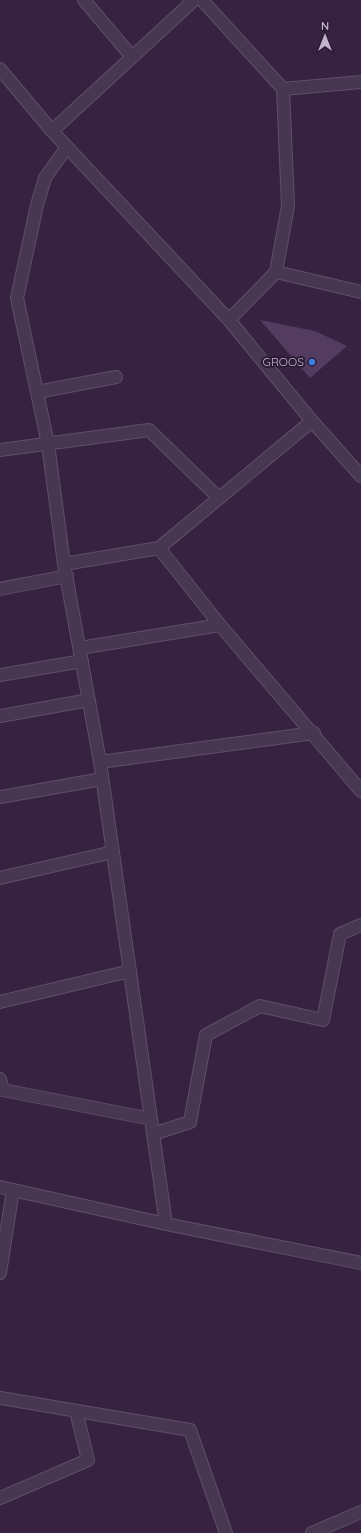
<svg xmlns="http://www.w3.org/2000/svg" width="361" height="1533" font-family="Quicksand,sans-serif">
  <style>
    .building { fill: #533c5f }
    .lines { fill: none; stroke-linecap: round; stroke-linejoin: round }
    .minor-casing { stroke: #604f68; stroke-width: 14 }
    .minor { stroke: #483751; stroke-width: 12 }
    .shop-dot { fill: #3f7fe0; stroke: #2d1c36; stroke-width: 1.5 }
    .labels { text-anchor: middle; stroke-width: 4; stroke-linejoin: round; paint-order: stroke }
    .poi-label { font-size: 12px; fill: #c4b3cb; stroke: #2d1c36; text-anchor: end }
  </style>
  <rect width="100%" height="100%" fill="#372341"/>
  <path class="building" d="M260,320L315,331L347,346L310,378Z"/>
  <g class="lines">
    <defs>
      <path id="minor" d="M84,0L132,57
        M202,0L283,89L288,206L276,272L229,320
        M0,69L52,131L229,320L312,421L361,476
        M283,89L361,82
        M52,131L194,0
        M67,147L45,178L37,205L17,298L48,444L64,564L100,762L166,1224
        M276,272L361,292
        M37,392L116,377
        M0,450L149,430L219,498
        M159,548L220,625L361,791
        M64,564L159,548L312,421
        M0,589L67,576
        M80,648L220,625
        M0,675L82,661
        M0,716L89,700
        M100,762L314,733
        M0,797L102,779
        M0,878L113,852
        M0,1002L130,971
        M0,1079L3,1090L151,1119
        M153,1134L190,1122L206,1035L260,1006L323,1020L340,934L361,925
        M0,1187L166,1224L361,1263
        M0,1273L13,1190
        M0,1398L190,1430L226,1533
        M0,1498L88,1460L76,1411
        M312,1533L361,1512"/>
    </defs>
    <use href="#minor" class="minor-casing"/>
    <use href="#minor" class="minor"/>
  </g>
  <circle class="shop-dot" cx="312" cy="362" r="4"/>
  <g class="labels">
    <g class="poi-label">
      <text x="304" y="366">GROOS</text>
    </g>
  </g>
  <g transform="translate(325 36)" stroke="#2d1c36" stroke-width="3" paint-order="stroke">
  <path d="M0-3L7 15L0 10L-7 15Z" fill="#c4b3cb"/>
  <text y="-6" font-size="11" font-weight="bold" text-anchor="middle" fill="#c4b3cb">N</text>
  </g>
</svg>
